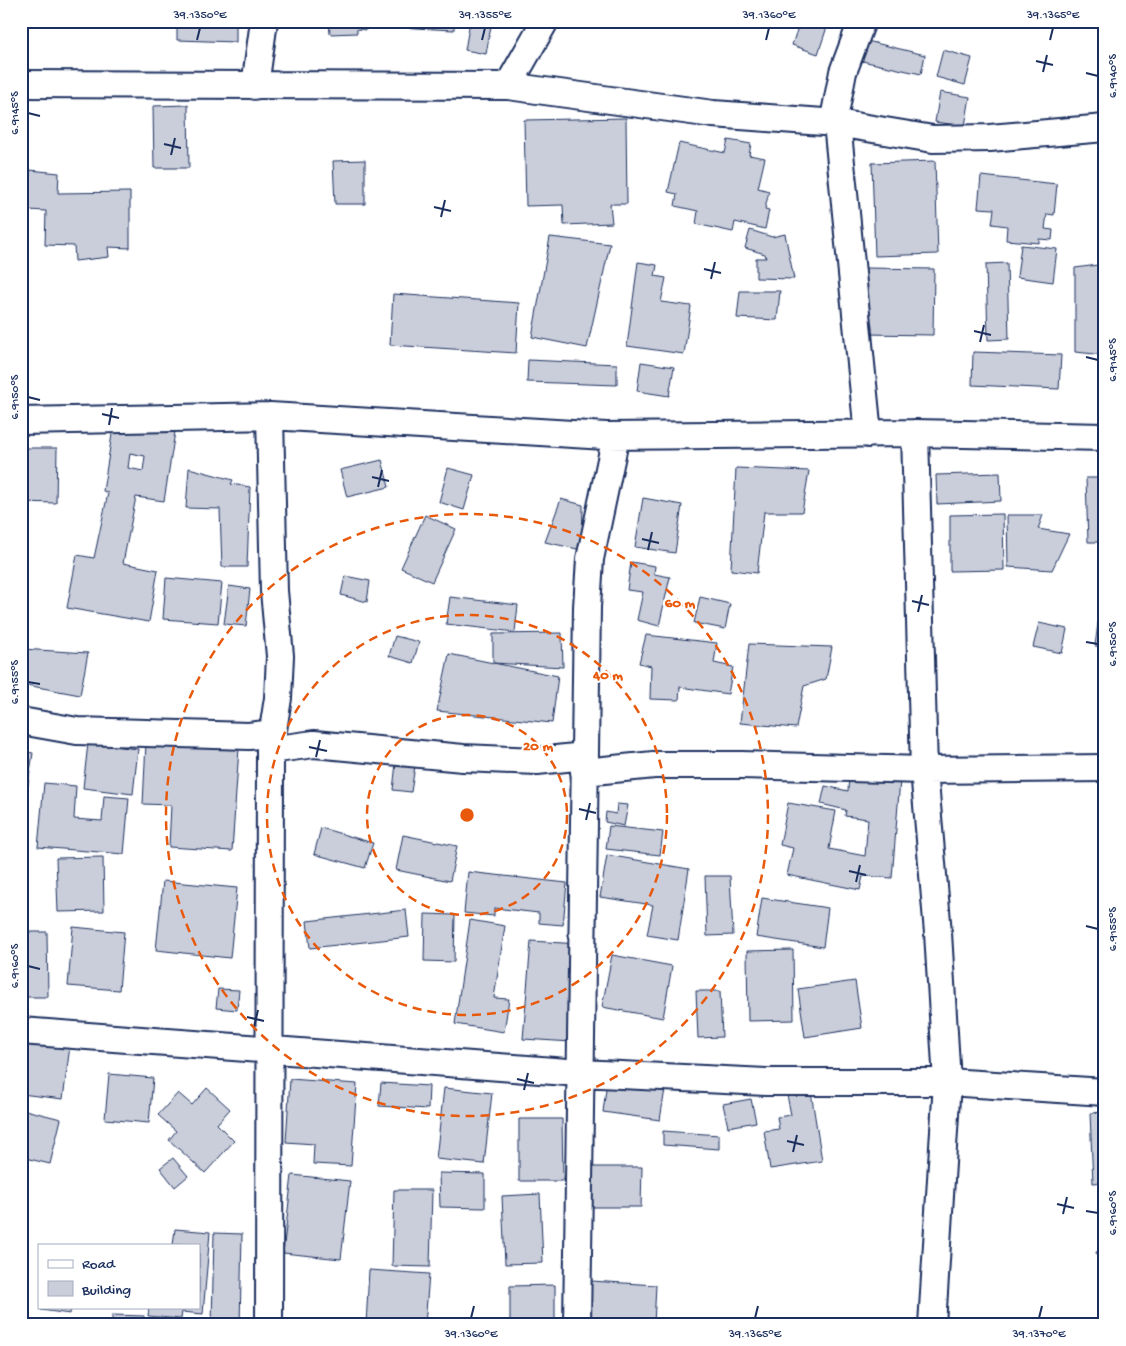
<svg xmlns="http://www.w3.org/2000/svg" width="1126" height="1346" font-family="'Gochi Hand',sans-serif">
  <style>
    .building { fill: #caceda; stroke: #1b2f5e; fill-rule: evenodd }
    .lines { fill: none; stroke-linecap: round; stroke-linejoin: round }
    .street-casing { stroke: #1b2f5e; stroke-width: 30 }
    .street { stroke: #fff; stroke-width: 26 }
    .ticks { fill: none; stroke: #1b2f5e; stroke-width: 2 }
    .ring { fill: none; stroke: #e8590c; stroke-width: 2.5; stroke-dasharray: 9 6 }
    .centre { fill: #e8590c; stroke: #fff; stroke-width: 2.5 }
    .ring-label { font-size: 15px; text-anchor: middle; font-weight: bold; fill: #e8590c; stroke: #fff; stroke-width: 4; stroke-linejoin: round; paint-order: stroke }
    .neatline { fill: none; stroke: #1b2f5e; stroke-width: 2 }
    .ticks-label { font-size: 12px; text-anchor: middle; fill: #1b2f5e }
  </style>
  <rect width="100%" height="100%" fill="#fff"/>
  <filter id="ink" filterUnits="userSpaceOnUse"><feTurbulence type="fractalNoise" baseFrequency=".02" numOctaves="2"/><feDisplacementMap in="SourceGraphic" scale="10" xChannelSelector="R" yChannelSelector="G"/><feConvolveMatrix kernelMatrix="1 2 1 2 8 2 1 2 1" color-interpolation-filters="sRGB"/></filter>
  <g filter="url(#ink)">
    <path class="building" d="M177,21H236V42L177,40Z
      M329,21H367L366,30L357,29V33L330,34Z
      M396,21H454V30L395,27Z
      M470,21H492L486,54L465,50Z
      M800,21H829L818,54L792,45Z
      M832,21H845L844,25Z
      M867,41L925,55L921,74L862,61Z
      M943,50L972,58L965,85L936,77Z
      M940,92L970,97L965,126L935,122Z
      M188,105L189,168H154L153,106Z
      M626,118L627,204H610L612,223L564,225L563,205L526,206L524,120Z
      M728,140L751,144L749,155L765,158L758,188L769,191L765,209L769,210L765,229L735,222L733,232L696,224L698,211L675,206L677,194L668,192L679,143L725,153Z
      M365,160V204H335L333,161Z
      M935,161L938,254L875,256L872,163Z
      M30,170L59,173L58,193L130,192V248L108,247L109,257L75,261L74,246L45,245L46,211L28,210Z
      M981,176L1057,184L1054,215L1047,214L1045,229L1053,230L1052,240L1039,239V243L1006,240L1007,226L992,224L994,209L978,208Z
      M750,230L772,237L785,234L794,279L756,278V258H766L765,254L745,248Z
      M550,237L610,244L587,348L532,337Z
      M1021,245L1057,249L1053,282L1017,277Z
      M638,262L657,265L655,276L666,278L661,302L691,306L684,354L627,346Z
      M1007,263L1009,339L988,340L986,264Z
      M1105,264V355L1075,352V268Z
      M866,268L934,269L933,335L865,334Z
      M740,291H780L777,320L737,318Z
      M393,294L519,303L516,353L390,345Z
      M973,352L1061,355L1059,389L972,385Z
      M528,360L617,364V385L527,382Z
      M641,362L674,367L669,396L637,391Z
      M114,422L175,432L164,501L136,497L123,563L158,570L149,622L67,608L77,555L94,558L108,493L103,491ZM130,453L145,456L143,471L128,468Z
      M21,448H57L56,503L21,502Z
      M382,460L389,487L347,497L340,470Z
      M189,468L233,480L231,484L250,487L247,567H222L220,509L186,508Z
      M448,468L474,475L464,510L439,502Z
      M736,468L809,471L802,512H764L757,573L731,570Z
      M1000,473L1001,501L937,504L936,475Z
      M1086,478H1105V542H1088Z
      M643,498L682,505L675,553L635,547Z
      M561,499L583,505L582,550L545,542Z
      M1003,514L1004,570L950,571V515Z
      M425,515L456,529L432,582L401,568Z
      M1007,515H1043L1038,529L1069,534L1052,570L1008,567Z
      M631,562L655,566L654,574L670,577L659,626L637,620L643,592L627,590Z
      M345,576L370,581L367,602L341,595Z
      M166,578L222,583L218,623L163,619Z
      M229,586L250,589L246,626L224,624Z
      M450,597L518,605L515,632L446,624Z
      M700,597L730,604L725,629L694,623Z
      M1100,608L1105,609V647L1095,646Z
      M1039,623L1067,629L1062,653L1033,647Z
      M562,633L563,667L493,663V634Z
      M646,635L717,643L714,663L733,667L728,694L680,687L679,700L650,699L651,666L639,663Z
      M395,636L419,642L413,663L389,656Z
      M749,644L832,647L826,679L804,686L796,728L740,723Z
      M21,649L88,653L80,695L21,684Z
      M449,654L558,676L552,723L437,711Z
      M88,743L138,749L133,794L83,788Z
      M146,743L239,748L232,851L169,847L171,805L143,804Z
      M21,751L33,753L27,791L21,790Z
      M396,763L415,766L411,792L393,790Z
      M849,775L900,780L892,878L863,876L860,890L787,875L793,848L780,845L788,803L836,811L829,849L865,856L868,819L845,816L846,810L821,804L825,786L848,791Z
      M44,783L76,786L74,819L102,821L104,796L129,798L124,854L38,847Z
      M617,804L628,805L624,826L605,822L606,812L616,814Z
      M609,826L663,832L660,855L606,849Z
      M321,828L373,843L365,868L314,854Z
      M403,835L457,846L450,881L396,870Z
      M607,855L689,869L678,940L647,935L653,905L600,897Z
      M103,857L104,911L58,912L56,858Z
      M468,872L567,883L563,925L539,923V913L494,908V916L464,913Z
      M705,876H730L733,935L707,936Z
      M163,881L237,888L230,958L156,950Z
      M762,898L828,908L823,947L756,937Z
      M406,910L409,937L310,948L307,921Z
      M425,914L455,915L454,962L424,961Z
      M470,920L505,926L494,998L509,999L504,1032L455,1024Z
      M73,927L124,932L119,990L68,986Z
      M23,932H47L48,997H23L21,953H23Z
      M531,941L579,944L572,1042L523,1039Z
      M793,950L794,1020L748,1021L747,951Z
      M612,955L672,966L663,1018L602,1007Z
      M855,981L862,1028L805,1037L798,989Z
      M218,989L239,990L237,1010L216,1008Z
      M696,991H720L722,1037L698,1038Z
      M21,1039L70,1046L63,1099L21,1094Z
      M109,1074L153,1078L149,1123L105,1119Z
      M290,1079L357,1084L351,1166L313,1164L314,1144L286,1142Z
      M607,1081L665,1089L660,1120L603,1112Z
      M381,1083L429,1086L428,1109L379,1106Z
      M207,1088L230,1109L217,1124L234,1141L205,1173L169,1140L176,1131L158,1115L178,1093L192,1105Z
      M444,1088L492,1093L484,1164L436,1159Z
      M811,1092L822,1161L770,1169L764,1131L779,1129L777,1117L791,1115L787,1095Z
      M751,1099L756,1122L728,1127L723,1104Z
      M21,1109L61,1119L50,1164L21,1157Z
      M1105,1112V1182L1093,1183L1090,1113Z
      M519,1119H562L563,1181H519Z
      M663,1131L719,1135V1149L663,1145Z
      M173,1158L188,1176L175,1187L160,1168Z
      M590,1167H642L641,1207H590Z
      M439,1173L485,1174V1208L440,1207Z
      M292,1175L350,1181L341,1259L283,1253Z
      M394,1190H432L430,1267L392,1266Z
      M540,1194L543,1263L505,1264L502,1196Z
      M175,1229L210,1232L203,1314L182,1312L181,1319L148,1316L149,1307H199V1245H173Z
      M214,1233L242,1234L240,1325H212Z
      M1105,1250V1272L1102,1273L1096,1252Z
      M369,1270L429,1274L425,1325H366Z
      M591,1281L656,1285L654,1325H588Z
      M555,1285V1325H510V1286Z
      M42,1307H71L70,1314L41,1310Z
      M112,1315L144,1316V1325H101H112Z"/>
    <g class="lines">
      <defs>
        <path id="street" d="M21,84L508,86L713,114L837,123L933,139L990,138L1105,128
          M255,86L264,21
          M508,86L545,21
          M837,123L868,434
          M833,124L843,72L862,21
          M21,421L270,416L606,436L915,433L1105,437
          M915,433L924,770L938,933L947,1082L932,1325
          M21,721L77,731L249,736L273,733
          M270,750L314,744L463,758L537,761L585,756
          M584,772L654,765H741L924,770L1105,768
          M21,1031L580,1073L766,1082H947L1105,1092
          M269,1325L270,750L278,698L280,656L274,591L270,416
          M577,1325L587,607L590,559L616,436"/>
      </defs>
      <use href="#street" class="street-casing"/>
      <use href="#street" class="street"/>
    </g>
  </g>
  <path class="ticks" d="M197,40L200,28M482,40L485,28M766,40L769,28M1050,40L1053,28M1036,61L1053,65M1043,72L1047,55M1086,73L1098,76M28,113L40,116M164,144L181,148M171,155L175,138M434,207L451,211M441,217L445,200M704,269L721,273M711,279L715,262M974,331L991,335M980,342L984,325M1086,357L1098,360M28,397L40,400M102,414L119,418M109,425L112,408M372,477L389,481M378,487L382,470M642,539L659,543M648,550L652,532M912,601L929,605M918,612L922,595M1086,642L1098,644M28,682L40,684M309,747L327,751M316,757L320,740M579,809L596,813M586,820L590,803M849,871L866,875M856,882L860,865M1086,926L1098,929M28,966L40,969M247,1017L264,1021M254,1027L258,1010M517,1079L534,1083M524,1090L528,1073M787,1141L804,1145M793,1152L797,1135M1057,1204L1074,1208M1086,1211L1098,1213M1063,1214L1067,1197M471,1318L474,1306M755,1318L758,1306M1039,1318L1042,1306"/>
  <g class="ring">
    <circle cx="467" cy="815" r="100"/>
    <circle cx="467" cy="815" r="200"/>
    <circle cx="467" cy="815" r="301"/>
  </g>
  <circle cx="467" cy="815" r="8" class="centre"/>
  <g class="ring-label">
    <text x="680" y="607">60 m</text>
    <text x="608" y="679">40 m</text>
    <text x="538" y="750">20 m</text>
  </g>
  <rect width="1126" height="1346" fill="none" stroke="#fff" stroke-width="55"/>
  <rect x="38" y="1244" width="162" height="65" fill="#ffffff" stroke="#a4acbf"/>
  <rect x="48" y="1260" width="25" height="8" fill="#ffffff" stroke="#a4acbf"/>
  <text x="82" y="1268" font-size="15" fill="#1b2f5e">Road</text>
  <rect x="48" y="1281" width="25" height="15" fill="#caceda" stroke="#a4acbf"/>
  <text x="82" y="1294" font-size="15" fill="#1b2f5e">Building</text>
  <rect x="28" y="28" width="1070" height="1290" class="neatline"/>
  <g class="ticks-label">
    <text x="200" y="18">39.1350°E</text>
    <text x="485" y="18">39.1355°E</text>
    <text x="769" y="18">39.1360°E</text>
    <text x="1053" y="18">39.1365°E</text>
    <text transform="translate(1112 76) rotate(-90)" y="4">6.9140°S</text>
    <text transform="translate(14 113) rotate(-90)" y="4">6.9145°S</text>
    <text transform="translate(1112 360) rotate(-90)" y="4">6.9145°S</text>
    <text transform="translate(14 397) rotate(-90)" y="4">6.9150°S</text>
    <text transform="translate(1112 644) rotate(-90)" y="4">6.9150°S</text>
    <text transform="translate(14 682) rotate(-90)" y="4">6.9155°S</text>
    <text transform="translate(1112 929) rotate(-90)" y="4">6.9155°S</text>
    <text transform="translate(14 966) rotate(-90)" y="4">6.9160°S</text>
    <text transform="translate(1112 1213) rotate(-90)" y="4">6.9160°S</text>
    <text x="471" y="1337">39.1360°E</text>
    <text x="755" y="1337">39.1365°E</text>
    <text x="1039" y="1337">39.1370°E</text>
  </g>
</svg>
